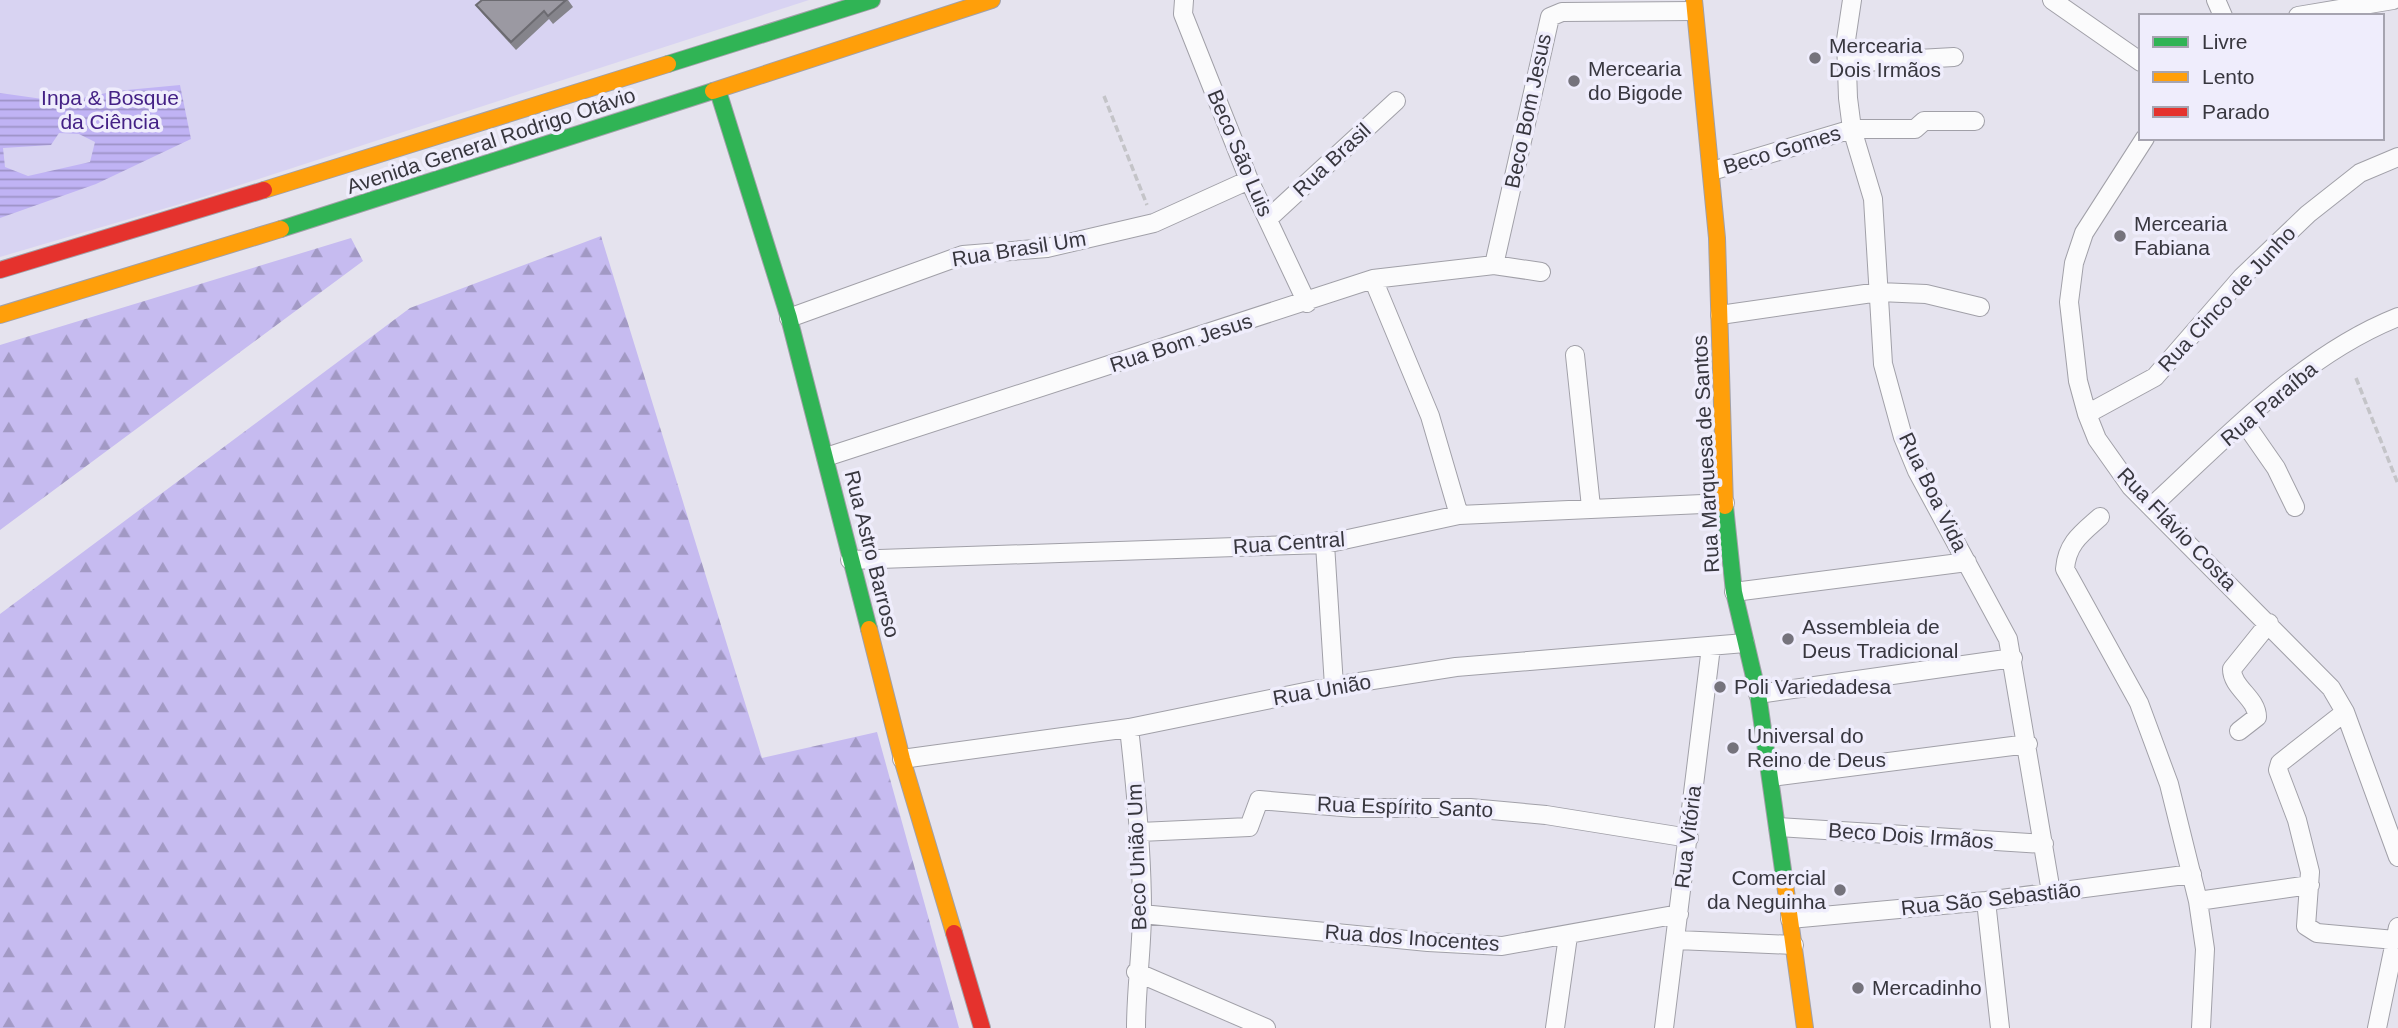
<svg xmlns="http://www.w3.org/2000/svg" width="2398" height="1028" font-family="Arial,sans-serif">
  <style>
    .green { fill: #d8d3f2 }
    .forest { fill: url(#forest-firs) }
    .water { fill: url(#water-rules); fill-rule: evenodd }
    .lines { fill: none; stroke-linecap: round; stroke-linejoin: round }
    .street-casing { stroke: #a1a0a8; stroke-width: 20 }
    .fast-casing { stroke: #a1a0a8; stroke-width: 18 }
    .slow-casing { stroke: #a1a0a8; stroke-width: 18 }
    .jam-casing { stroke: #a1a0a8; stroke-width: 18 }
    .path { stroke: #c4c4c8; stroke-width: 3.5; stroke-dasharray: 7 3.5; stroke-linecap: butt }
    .street { stroke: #fbfbfc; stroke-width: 18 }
    .fast { stroke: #30b455; stroke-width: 16 }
    .slow { stroke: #ff9f0a; stroke-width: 16 }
    .jam { stroke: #e5322d; stroke-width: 16 }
    .wall { fill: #85848b }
    .building { fill: #9b99a2; stroke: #6c6b71; stroke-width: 2 }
    .poi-dot { fill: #75737c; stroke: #efedfc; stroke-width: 2.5 }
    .labels { text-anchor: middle; stroke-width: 7; stroke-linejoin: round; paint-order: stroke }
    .poi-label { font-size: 21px; fill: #38373f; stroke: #efedfc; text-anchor: start }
    .park-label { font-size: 21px; fill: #442185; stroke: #efedfc }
    .street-label { font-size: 21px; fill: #38373f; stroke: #efedfc }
  </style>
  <defs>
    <pattern id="forest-firs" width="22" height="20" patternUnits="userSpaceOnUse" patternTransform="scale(1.75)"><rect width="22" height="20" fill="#c6bbf0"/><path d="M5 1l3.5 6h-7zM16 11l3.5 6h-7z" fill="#a299c4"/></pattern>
    <pattern id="water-rules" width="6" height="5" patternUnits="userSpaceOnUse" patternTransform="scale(1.75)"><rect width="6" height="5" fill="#c0b3f4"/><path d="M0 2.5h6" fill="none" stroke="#9d92c7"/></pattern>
  </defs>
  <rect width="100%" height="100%" fill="#e5e3ee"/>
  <path class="green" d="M0,0H809L197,199L0,257Z"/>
  <path class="forest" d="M601,236L762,758L877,732L959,1028H0V614L410,308Z
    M351,238L363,261L0,530V345Z"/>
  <path class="water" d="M180,85L191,139L96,184L0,218V93L64,102L116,91ZM59,133L79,134L95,142L90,162L28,176L5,167L3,148L51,145Z"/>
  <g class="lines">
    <defs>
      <path id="street" d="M1184,0L1183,14L1249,180L1307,303
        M1852,0L1846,40L1848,98L1852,129L1873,199L1883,364L1903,437L1917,471L2008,639L2051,892
        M2052,0L2141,62
        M2216,0L2223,16
        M2298,16L2393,0
        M1846,63L1954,57
        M2145,138L2084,233L2074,263L2069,302L2078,381L2087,414L2097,439L2131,487L2331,688L2345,712L2398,857
        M1712,171L1852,129H1915L1924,121H1975
        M1268,219L1396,101
        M1494,265L1550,17L1562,12L1694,11
        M1373,279L1430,416L1459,515
        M1720,315L1879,292L1926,294L1980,307
        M789,318L963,255L1047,248L1154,223L1249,180
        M1575,355L1591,507
        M2087,414L2155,377L2242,277L2308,214L2360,173L2398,157
        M2244,422L2276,468L2295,507
        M826,457L1373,279L1494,265L1541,272
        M2151,507C2226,438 2302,355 2398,317
        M2100,517C2082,533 2067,543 2065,569L2139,703L2169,784L2198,901L2205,949L2201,1028
        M1325,544L1334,686
        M850,560L1325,544L1459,515L1725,503
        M1734,592L1967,562
        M1758,694L2013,658
        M2345,712L2280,763L2278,770L2297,820L2310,872L2306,926L2317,933L2395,940
        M1129,728C1136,789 1142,849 1142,910C1142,949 1136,989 1136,1028
        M2239,731L2257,717C2257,698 2232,688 2232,669L2269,623
        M902,759L1129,728L1334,686L1456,667L1745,643
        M1772,777L2028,744
        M1778,827L2044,844
        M1140,832L1249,827L1259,800L1354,808H1470L1546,815L1689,838
        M1986,901L2000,1028
        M2198,901L2310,885
        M1142,914L1428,942L1502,946L1679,914
        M1790,919L1986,901L2192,874
        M1677,940L1794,945
        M1136,972L1266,1028
        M1555,1028L1568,936
        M1664,1028L1711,647
        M2377,1028L2398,927"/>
      <path id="fast" d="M668,64L872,0
        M718,91L789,318L869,629
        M281,229L713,91
        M1725,506L1734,592L1758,694L1785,884"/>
      <path id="slow" d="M1694,0L1717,238L1725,506
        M713,91L992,0
        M264,190L668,64
        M0,315L281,229
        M869,629L902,759L954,933
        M1785,884L1805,1028"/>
      <path id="jam" d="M0,270L264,190
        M954,933L982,1028"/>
    </defs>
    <use href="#street" class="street-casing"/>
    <use href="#fast" class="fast-casing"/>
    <use href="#slow" class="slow-casing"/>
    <use href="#jam" class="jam-casing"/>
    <path class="path" d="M1104,96L1147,205
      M2356,378L2398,484"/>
    <use href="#street" class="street"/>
    <use href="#fast" class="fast"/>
    <use href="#slow" class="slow"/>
    <use href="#jam" class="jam"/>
  </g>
  <path class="wall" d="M482,0H568L573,7L553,24L549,19L516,50L482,13L476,5Z"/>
  <path class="building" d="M482,0H566L548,16L544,11L511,42L476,5Z"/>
  <g class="poi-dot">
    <circle cx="1815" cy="58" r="7"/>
    <circle cx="1574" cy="81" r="7"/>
    <circle cx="2120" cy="236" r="7"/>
    <circle cx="1788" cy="639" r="7"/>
    <circle cx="1720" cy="687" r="7"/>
    <circle cx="1733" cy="748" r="7"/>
    <circle cx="1840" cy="890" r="7"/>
    <circle cx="1858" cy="988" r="7"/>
  </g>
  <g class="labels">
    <g class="poi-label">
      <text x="1829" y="53">Mercearia<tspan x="1829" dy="24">Dois Irmãos</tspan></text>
      <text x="1588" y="76">Mercearia<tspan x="1588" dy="24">do Bigode</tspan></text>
      <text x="2134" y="231">Mercearia<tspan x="2134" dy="24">Fabiana</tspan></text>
      <text x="1802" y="634">Assembleia de<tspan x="1802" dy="24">Deus Tradicional</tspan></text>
      <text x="1734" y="694">Poli Variedadesa</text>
      <text x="1747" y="743">Universal do<tspan x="1747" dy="24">Reino de Deus</tspan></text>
      <text x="1826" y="885" text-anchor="end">Comercial<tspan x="1826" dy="24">da Neguinha</tspan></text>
      <text x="1872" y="995">Mercadinho</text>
    </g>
    <g class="park-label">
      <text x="110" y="105">Inpa &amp; Bosque<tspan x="110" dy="24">da Ciência</tspan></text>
    </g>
    <g class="street-label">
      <text transform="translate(1528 111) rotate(-78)" y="7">Beco Bom Jesus</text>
      <text transform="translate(491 141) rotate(-18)" y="7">Avenida General Rodrigo Otávio</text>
      <text transform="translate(1782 150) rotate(-17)" y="7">Beco Gomes</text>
      <text transform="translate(1240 153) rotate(67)" y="7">Beco São Luis</text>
      <text transform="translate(1332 160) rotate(-43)" y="7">Rua Brasil</text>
      <text transform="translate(1019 249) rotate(-9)" y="7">Rua Brasil Um</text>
      <text transform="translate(2227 299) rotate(-47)" y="7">Rua Cinco de Junho</text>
      <text transform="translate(1181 343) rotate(-18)" y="7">Rua Bom Jesus</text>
      <text transform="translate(2269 404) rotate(-40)" y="7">Rua Paraíba</text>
      <text transform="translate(1706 454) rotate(-93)" y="7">Rua Marquesa de Santos</text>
      <text transform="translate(1933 492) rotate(64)" y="7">Rua Boa Vida</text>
      <text transform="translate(2177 529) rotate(46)" y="7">Rua Flávio Costa</text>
      <text transform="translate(1289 543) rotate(-4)" y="7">Rua Central</text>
      <text transform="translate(872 554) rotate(76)" y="7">Rua Astro Barroso</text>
      <text transform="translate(1322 690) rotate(-10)" y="7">Rua União</text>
      <text transform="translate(1405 807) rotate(2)" y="7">Rua Espírito Santo</text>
      <text transform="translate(1911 836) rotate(4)" y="7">Beco Dois Irmãos</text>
      <text transform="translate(1688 837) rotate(-83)" y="7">Rua Vitória</text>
      <text transform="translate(1137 857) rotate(-92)" y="7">Beco União Um</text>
      <text transform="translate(1991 899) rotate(-6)" y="7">Rua São Sebastião</text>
      <text transform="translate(1412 938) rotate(4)" y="7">Rua dos Inocentes</text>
    </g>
  </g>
  <rect x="2139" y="14" width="245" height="126" fill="#efedfc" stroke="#a6a4b0" stroke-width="2"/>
  <rect x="2153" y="37" width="35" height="10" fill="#30b455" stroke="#a6a4b0" stroke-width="2"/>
  <text x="2202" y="49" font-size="21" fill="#38373f">Livre</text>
  <rect x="2153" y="72" width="35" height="10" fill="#ff9f0a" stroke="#a6a4b0" stroke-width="2"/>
  <text x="2202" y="84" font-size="21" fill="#38373f">Lento</text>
  <rect x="2153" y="107" width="35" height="10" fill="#e5322d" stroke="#a6a4b0" stroke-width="2"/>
  <text x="2202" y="119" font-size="21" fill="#38373f">Parado</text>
</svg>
